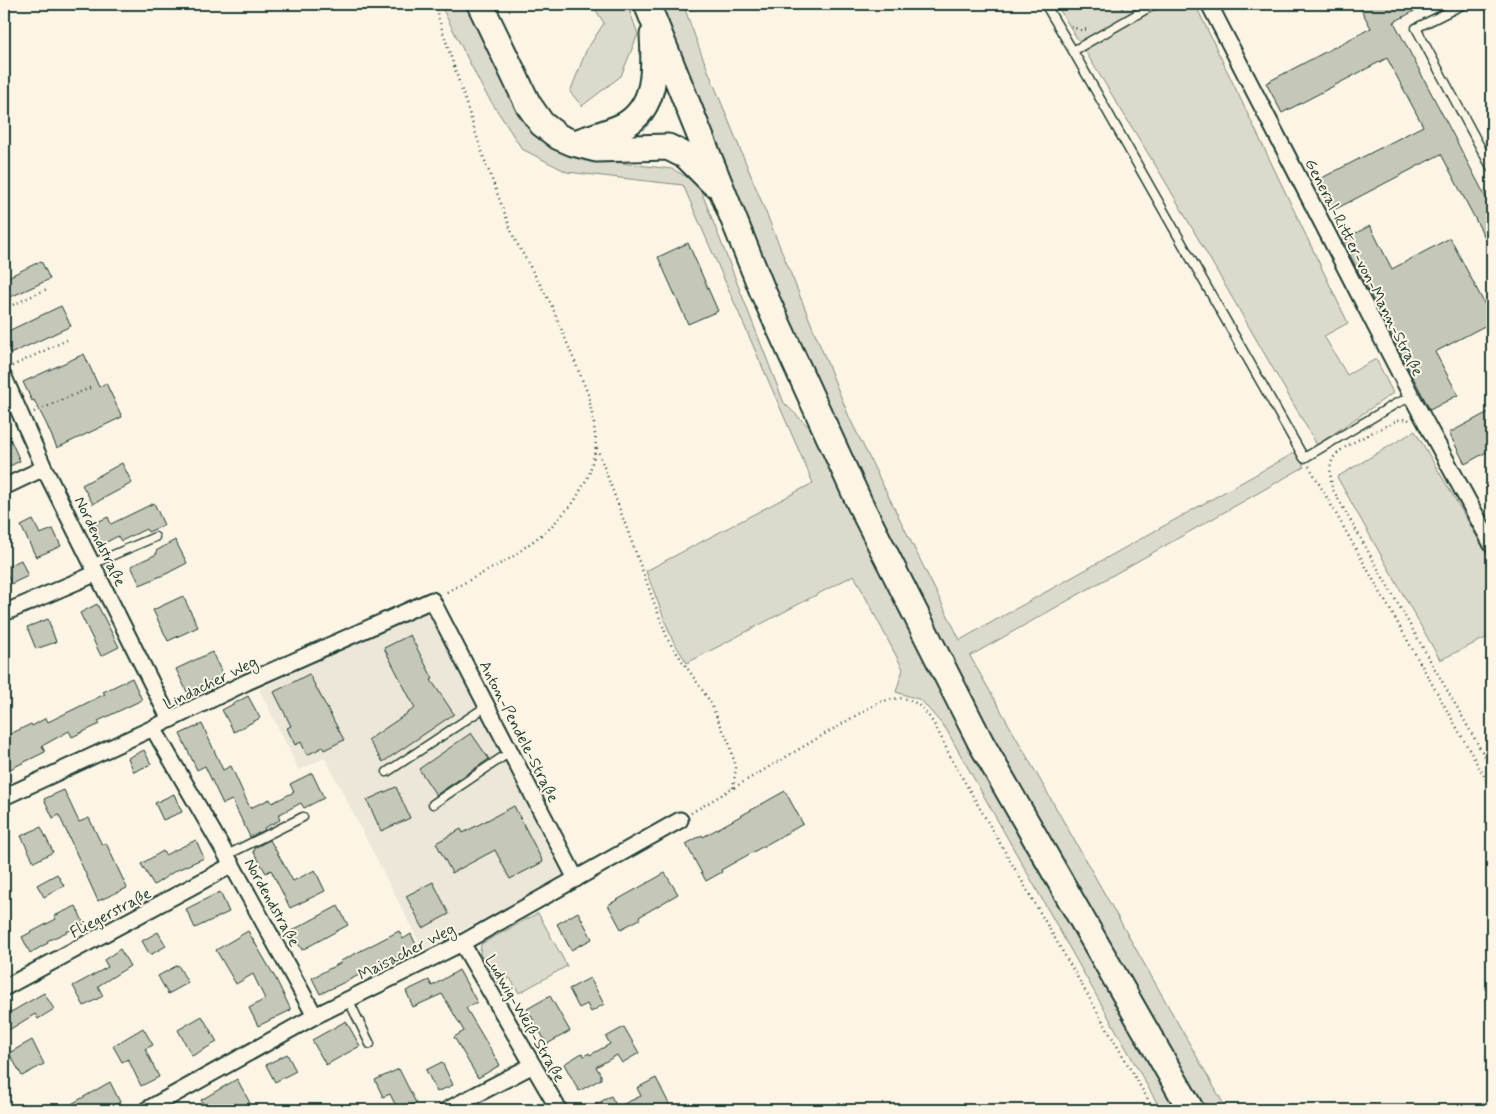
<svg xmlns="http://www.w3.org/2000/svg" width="1496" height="1114" font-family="Mynerve,sans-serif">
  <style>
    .built { fill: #ece7d8 }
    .green { fill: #dcdacc; stroke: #7e8c80 }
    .building { fill: #c5c7b9; stroke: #1f3d34 }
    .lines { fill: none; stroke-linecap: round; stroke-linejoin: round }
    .service-casing { stroke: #1f3d34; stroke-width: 11 }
    .minor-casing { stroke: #1f3d34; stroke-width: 19 }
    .trunk-casing { stroke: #1f3d34; stroke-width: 29 }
    .path { stroke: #1f3d34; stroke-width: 2.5; stroke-dasharray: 1 4; stroke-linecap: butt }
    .service { stroke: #fcf5e5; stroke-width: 8 }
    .minor { stroke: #fcf5e5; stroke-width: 15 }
    .trunk { stroke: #fcf5e5; stroke-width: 25 }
    .labels { text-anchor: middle; stroke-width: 4; stroke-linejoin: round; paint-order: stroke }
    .street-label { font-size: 16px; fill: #1f3d34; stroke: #fcf5e5 }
  </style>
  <rect width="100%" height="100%" fill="#fcf5e5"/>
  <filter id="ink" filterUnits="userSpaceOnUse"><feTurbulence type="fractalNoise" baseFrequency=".02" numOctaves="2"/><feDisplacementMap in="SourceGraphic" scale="10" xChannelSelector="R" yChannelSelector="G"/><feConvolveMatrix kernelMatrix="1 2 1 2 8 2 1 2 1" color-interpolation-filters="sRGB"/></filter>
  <g filter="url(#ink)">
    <path class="built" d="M431,609L568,876L423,950L325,758L299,770L259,689Z"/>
    <path class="green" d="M440,4H466L520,108L548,142L579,158L672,169L698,183L784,403L811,429L971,749L1176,1110H1161L946,729L921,700L896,692L903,669L854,575L687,663L672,639L646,571L813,483L683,185L567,172L522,149L483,89Z
      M592,4H627L638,34L621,76L582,106L570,92L586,51L604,23Z
      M655,4H683L701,53L850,419L960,640L1296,452L1304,467L970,656L1227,1110H1198L988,738L827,418Z
      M1056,4H1195L1348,323L1324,336L1347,375L1376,359L1393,393L1317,445L1165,181Z
      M1415,431L1492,562V635L1440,660L1337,477Z
      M538,913L567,966L519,993L510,978L499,984L480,954L481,944Z"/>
    <path class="building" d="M1358,4H1427L1394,22L1492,209V251L1441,154L1332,211L1316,181L1423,126L1387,58L1282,113L1266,83L1371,28Z
      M1370,226L1392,269L1450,238L1492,318V322L1435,352L1458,395L1430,410L1342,240Z
      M688,243L718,311L688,324L658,257Z
      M41,261L50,279L4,300V279Z
      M61,306L71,326L10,354L4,341V333Z
      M84,354L99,387L106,383L122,417L57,448L46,423L34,400L32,401L23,382Z
      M1492,410V449L1465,464L1449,433Z
      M4,425L20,461L4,469Z
      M122,463L132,483L93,504L82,485Z
      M154,503L164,525L148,532L146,529L121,541L118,536L99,546L92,532L98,528L95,523L108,517L111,524Z
      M33,520L40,534L53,529L61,546L36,557L21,526Z
      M175,540L187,563L168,573L140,585L131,566L157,554L156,551Z
      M21,560L28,576L11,584L4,568Z
      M183,596L198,627L168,641L153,610Z
      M97,604L119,647L101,656L80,613Z
      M48,619L56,642L36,649L27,627Z
      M410,635L433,679L431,680L454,714L383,762L368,740L415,708L384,648Z
      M212,652L223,675L187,692L176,669Z
      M309,674L344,740L324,750L323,747L307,755L301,742L295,745L287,728L291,726L274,692Z
      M132,678L142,700L98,721L100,724L72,737L69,731L42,746L45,752L4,772V737L31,724L32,726L46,718L48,722L105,694L103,692Z
      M248,696L260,718L234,732L222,710Z
      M202,724L223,770L231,766L250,808L270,799L272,803L294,792L290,784L312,773L324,798L304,808L301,803L278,815L280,820L264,828L265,830L250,837L232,800L223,804L205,766L197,770L180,734Z
      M471,733L489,759L436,795L419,769Z
      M144,750L151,764L134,772L128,758Z
      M396,787L410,818L381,831L367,800Z
      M64,790L79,822L89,818L102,845L106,843L127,888L98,901L59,815L53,818L44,799Z
      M785,791L803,824L721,870L722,872L706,881L686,844L702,835L703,837Z
      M174,794L182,812L163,820L155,803Z
      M514,806L543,862L510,879L495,850L452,873L436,843L461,829L463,833Z
      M41,827L53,852L34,862L21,836Z
      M196,840L204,858L175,871L154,885L141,864L163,851L165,855Z
      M270,840L293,881L315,870L325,891L290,908L271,870L266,873L253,851L255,850L254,848Z
      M665,873L678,894L639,917L640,919L621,929L608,905Z
      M57,874L64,886L44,897L37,885Z
      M433,882L449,914L423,928L406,896Z
      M220,892L229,912L195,928L186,909Z
      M76,906L84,924L47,941L48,943L30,953L22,937L56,919L54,916Z
      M338,906L348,925L302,950L291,931Z
      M578,912L592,939L571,950L557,924Z
      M248,931L276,979L291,1010L258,1026L249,1008L265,999L253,974L236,984L216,950Z
      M399,931L403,939L411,934L417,947L320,994L312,978L342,962L341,961Z
      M158,932L166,946L150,955L142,941Z
      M120,949L130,966L98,986L103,996L84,1006L73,986L108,967L104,960Z
      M178,965L188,983L168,994L158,976Z
      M459,970L477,1002L466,1008L500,1065L478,1078L454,1037L464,1031L442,994L413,1007L406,991L429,980L432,986Z
      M590,978L604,1004L591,1012L587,1004L579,1008L569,989Z
      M44,993L54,1009L38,1019L35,1014L4,1033V1000L11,1012Z
      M550,996L570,1031L547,1044L527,1009Z
      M202,1016L217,1042L192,1056L178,1030Z
      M346,1021L360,1046L326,1065L312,1040Z
      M624,1027L639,1053L622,1063L617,1055L596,1067L601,1075V1079L579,1091L564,1064L582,1053L584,1056L589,1053L590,1055L610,1044L606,1037Z
      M143,1028L153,1045L145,1049L159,1077L141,1086L128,1059L122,1062L113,1046Z
      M32,1040L44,1064L22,1076L9,1053Z
      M287,1054L296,1071L275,1082L266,1065Z
      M442,1062L453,1085L437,1092L426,1070Z
      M399,1069L416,1103L402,1110H398L390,1094L383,1097L375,1080Z
      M656,1078L672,1110H586L611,1096L617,1107L641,1096L637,1088Z
      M237,1079L250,1103L236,1110H206L201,1100Z
      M110,1082L120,1102L106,1110H61Z"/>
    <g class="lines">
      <defs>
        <path id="service" d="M1045,4L1073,51L1304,458L1397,403L1412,397
          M1464,4L1416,28L1492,169
          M1073,51L1155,4
          M92,564L155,537
          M387,772L487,706
          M433,804L510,752
          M227,855L303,817
          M348,999L370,1044"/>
        <path id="minor" d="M1209,4L1412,397L1492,545
          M4,377L44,468L170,720
          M4,487L44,468
          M4,613L97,573
          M153,728L232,865L315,1016
          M4,797L153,728L247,682L432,600L576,879
          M462,943L559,1110
          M4,988L232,865
          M146,1110L315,1016L462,943L680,820
          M447,1110L533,1065"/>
        <path id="trunk" d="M480,4L528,104L542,124L559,137L573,143L596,149L668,147L686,156L713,183
          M647,4L763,292L860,504L981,743L1191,1110
          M575,143C591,137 608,133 623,126C657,108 655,68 653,35"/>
      </defs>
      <use href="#service" class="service-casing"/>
      <use href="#minor" class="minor-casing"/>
      <use href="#trunk" class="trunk-casing"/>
      <path class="path" d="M434,4L482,153L514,238L551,304L588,394L594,424L596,447L589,475L574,502L549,529L511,558L445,593
        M1122,9L1131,4
        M1071,26L1079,30L1089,29
        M4,309L47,289
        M12,366L67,340
        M34,412L92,387
        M1409,420L1407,419L1398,420C1383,428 1342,445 1334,457C1328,466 1331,478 1332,488L1492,769
        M597,448L668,640L709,700L729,743L736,768L733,788
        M1309,466L1492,790
        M691,813L879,702C889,700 901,696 910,700C932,710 942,741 952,760L1154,1110"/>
      <use href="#service" class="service"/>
      <use href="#minor" class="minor"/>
      <use href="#trunk" class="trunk"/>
    </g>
  </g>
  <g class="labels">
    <g class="street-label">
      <text transform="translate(1365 267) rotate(63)" y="6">General-Ritter-von-Mann-Straße</text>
      <text transform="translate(101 541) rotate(64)" y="6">Nordendstraße</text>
      <text transform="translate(210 682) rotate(-26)" y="6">Lindacher Weg</text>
      <text transform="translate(520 731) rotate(63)" y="6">Anton-Pendele-Straße</text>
      <text transform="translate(273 902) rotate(61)" y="6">Nordendstraße</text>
      <text transform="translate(110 912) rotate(-28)" y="6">Fliegerstraße</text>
      <text transform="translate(406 951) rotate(-27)" y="6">Maisacher Weg</text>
      <text transform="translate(526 1018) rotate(60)" y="6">Ludwig-Weiß-Straße</text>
    </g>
  </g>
  <rect width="1496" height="1114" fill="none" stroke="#fcf5e5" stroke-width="20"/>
  <rect x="10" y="10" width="1476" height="1094" fill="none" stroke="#1f3d34" stroke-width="2" filter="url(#ink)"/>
</svg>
